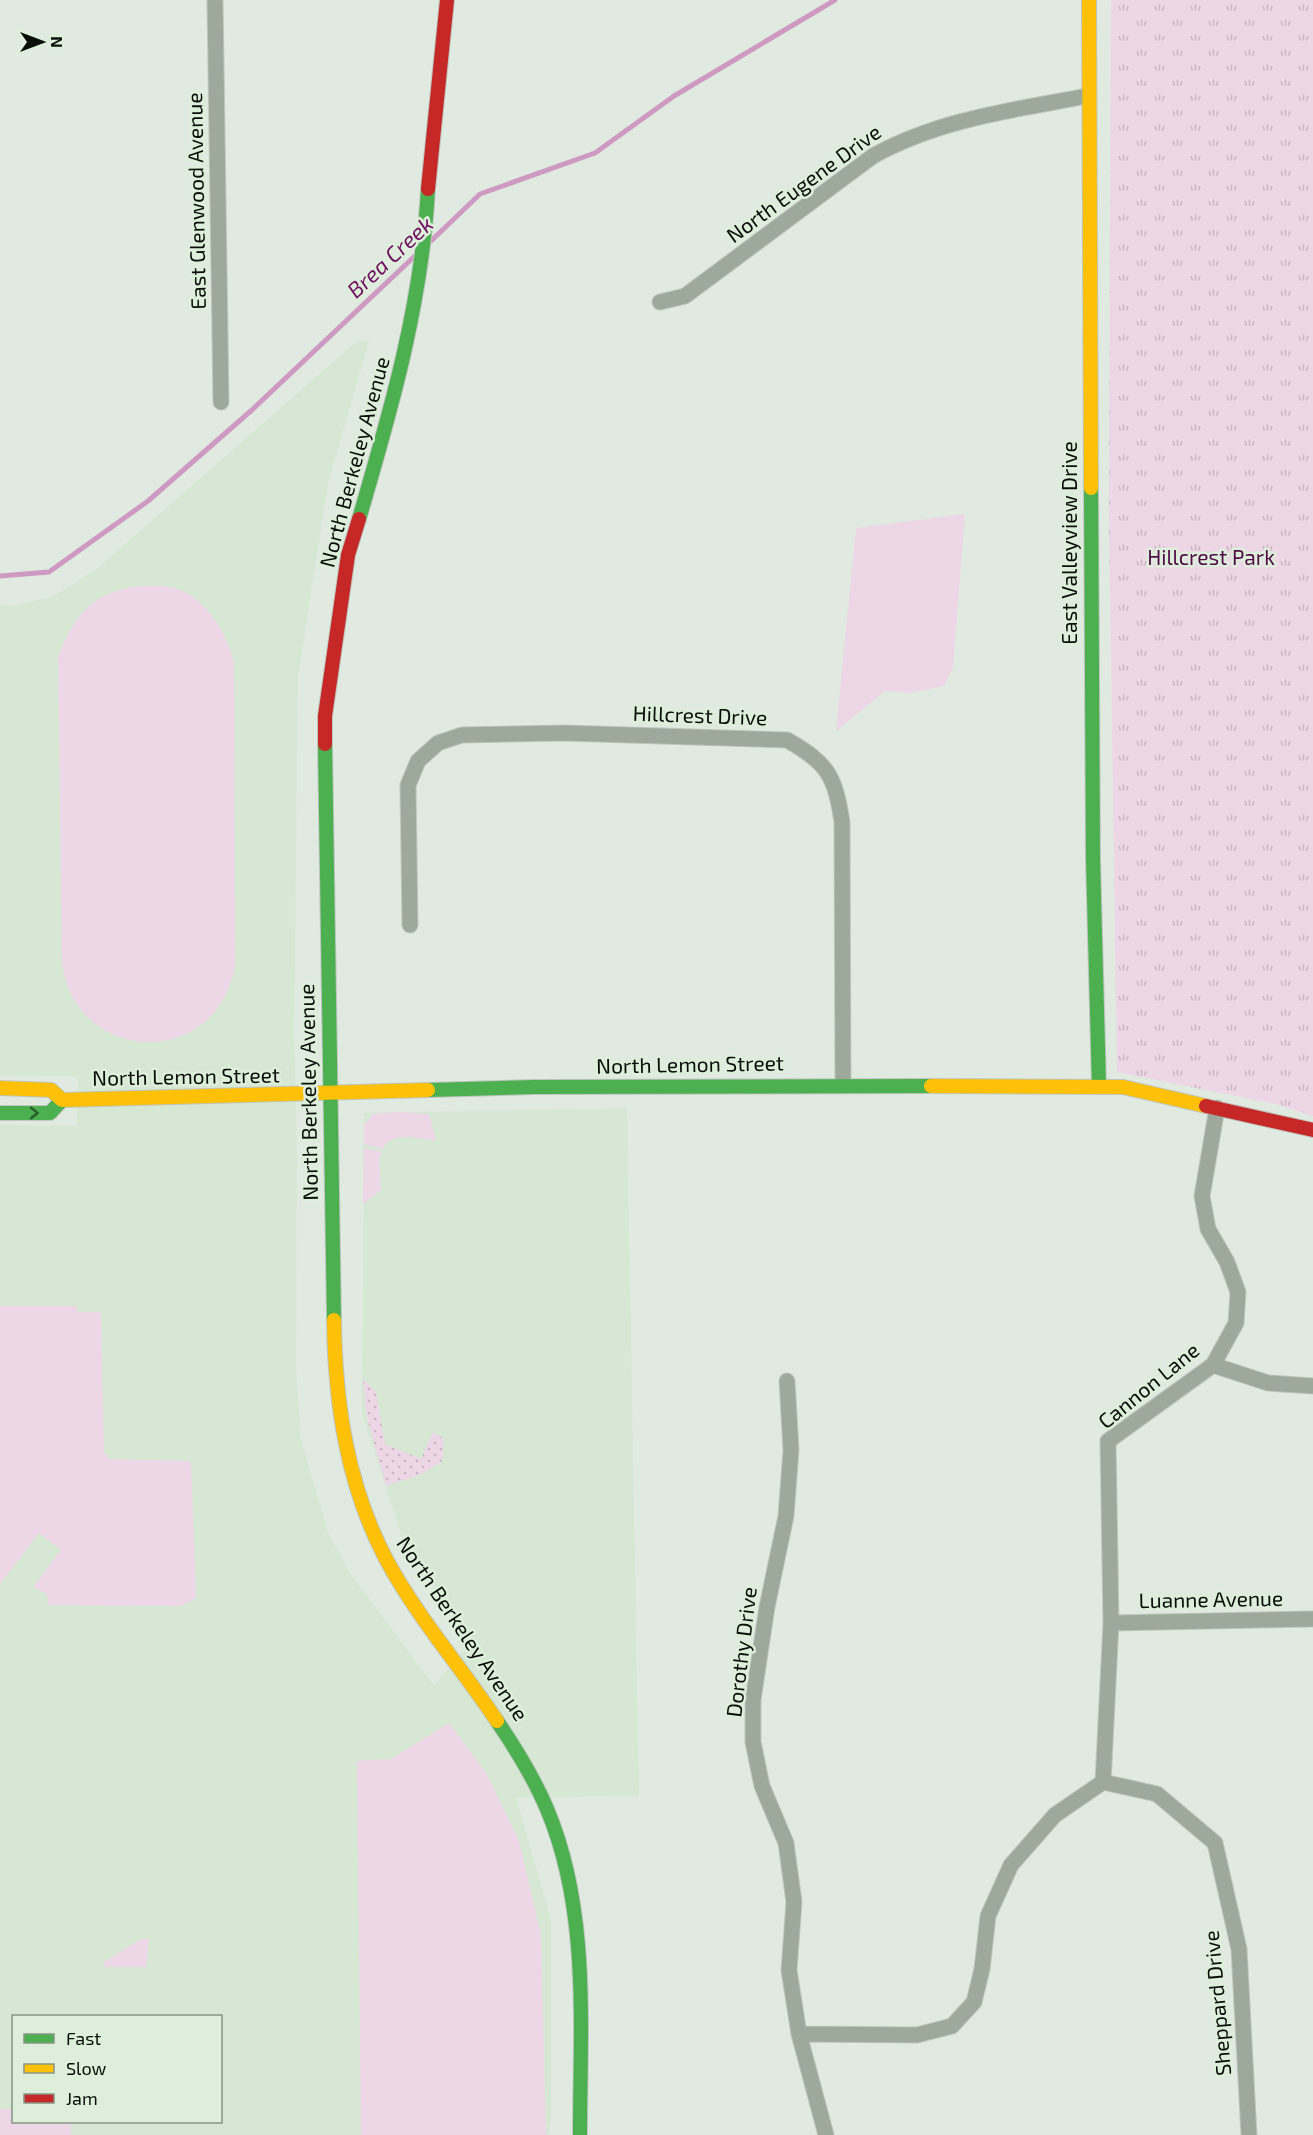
<svg xmlns="http://www.w3.org/2000/svg" width="1313" height="2135" font-family="'Exo 2',sans-serif">
  <style>
    .built { fill: #d6e7d4; fill-rule: evenodd }
    .grass { fill: #edd6e6 }
    .park { fill: url(#park-tufts) }
    .garden { fill: url(#garden-dots) }
    .lines { fill: none; stroke-linecap: round; stroke-linejoin: round }
    .stream { stroke: #ce9ac2; stroke-width: 5 }
    .street-casing { stroke: #bec6be; stroke-width: 17 }
    .fast-casing { stroke: #bec6be; stroke-width: 16 }
    .slow-casing { stroke: #bec6be; stroke-width: 16 }
    .jam-casing { stroke: #bec6be; stroke-width: 16 }
    .street { stroke: #9ca99b; stroke-width: 15 }
    .fast { stroke: #4caf50; stroke-width: 14 }
    .slow { stroke: #ffc107; stroke-width: 14 }
    .jam { stroke: #c62828; stroke-width: 14 }
    .oneway { stroke: #2a5e2c }
    .labels { text-anchor: middle; stroke-width: 5; stroke-linejoin: round; paint-order: stroke }
    .street-label { font-size: 21px; fill: #090e08; stroke: #ddefdb }
    .park-label { font-size: 21px; fill: #520948; stroke: #ddefdb }
    .water-label { font-size: 22px; font-style: italic; fill: #700f62; stroke: #ddefdb }
  </style>
  <defs>
    <pattern id="park-tufts" width="24" height="20" patternUnits="userSpaceOnUse" patternTransform="scale(1.5)"><rect width="24" height="20" fill="#edd6e6"/><path d="M3 7l-1-3M5 7V3M7 7l1-3M15 17l-1-3M17 17v-4M19 17l1-3" fill="none" stroke="#cab6c4"/></pattern>
    <pattern id="garden-dots" width="8" height="8" patternUnits="userSpaceOnUse" patternTransform="scale(1.5)"><rect width="8" height="8" fill="#edd6e6"/><path d="M2 2h.1M6 6h.1" fill="none" stroke="#cab6c4" stroke-width="1.8" stroke-linecap="round"/></pattern>
  </defs>
  <rect width="100%" height="100%" fill="#e0eae0"/>
  <path class="built" d="M357,341H369L328,483L298,677L294,1033L297,1146L296,1369L301,1440L328,1532L349,1572L434,1686L472,1642L402,1537L362,1414L364,1113L627,1108L639,1796L516,1798L551,1920V2118L548,2135H0V1125L77,1126L78,1077L0,1076V605L15,606L54,596L98,568ZM14,2016H220V2122H14Z"/>
  <path class="grass" d="M965,514L953,667L944,686L910,693L885,691L836,731L856,528Z
    M141,586C151,586 161,585 170,587C204,593 227,633 234,663L235,966C215,1073 73,1063 62,962L58,657C75,614 93,591 141,586Z
    M398,1112L429,1114L436,1141C420,1139 391,1130 383,1149L364,1144V1125L373,1114Z
    M364,1148L382,1152L379,1159L381,1190L363,1204Z
    M0,1306H77L78,1312H101L104,1452L109,1459L191,1461L196,1598L181,1606L48,1605L47,1594L33,1587L61,1550L39,1533L0,1584Z
    M449,1723L486,1773L519,1841L541,1935L546,2135H361L357,1761L391,1759Z
    M141,1939H149L146,1967H104V1962Z
    M0,2109H13L14,2122H71V2135H0Z"/>
  <path class="park" d="M1111,0H1313V1116L1276,1104L1117,1072L1109,517Z"/>
  <path class="garden" d="M363,1379L376,1392L385,1444L421,1459L433,1432L444,1439L442,1461L422,1474L386,1486L367,1418Z"/>
  <g class="lines">
    <path class="stream" d="M431,241L480,194L595,153L674,96L835,0
      M0,576L49,572L148,501L253,409L417,254"/>
    <defs>
      <path id="street" d="M215,0L221,402
        M660,302L685,296L873,156C940,119 1013,110 1087,96
        M410,925L408,785L418,761L438,743L462,735L565,733L787,740C828,763 835,776 842,822L843,1085
        M1213,1365L1268,1383L1313,1386
        M787,1381L791,1450L786,1516L767,1607L753,1700V1742L762,1786L786,1843L794,1902L789,1970L799,2034L826,2135
        M1111,1623L1313,1619
        M1103,1782L1111,1623L1108,1441L1213,1365L1236,1323L1238,1292L1227,1262L1208,1229L1202,1196L1217,1108
        M799,2034L917,2035L952,2026L974,2002L982,1969L988,1916L1011,1865L1055,1815L1103,1782L1157,1794L1215,1843L1239,1949L1249,2135"/>
      <path id="fast" d="M1091,488L1093,859L1099,1086
        M359,519C391,410 422,303 428,189
        M325,744L334,1320
        M428,1090L535,1087L931,1086
        M0,1113H50L62,1100
        M497,1721C516,1749 534,1778 547,1809C590,1911 580,2027 580,2135"/>
      <path id="slow" d="M1089,0L1091,488
        M931,1086L1123,1087L1206,1106
        M0,1088L51,1090L62,1100L428,1090
        M334,1320C335,1403 347,1485 386,1559C417,1617 461,1667 497,1721"/>
      <path id="jam" d="M428,189L447,0
        M325,744V716L348,555L359,519
        M1206,1106L1313,1130"/>
    </defs>
    <use href="#street" class="street-casing"/>
    <use href="#fast" class="fast-casing"/>
    <use href="#slow" class="slow-casing"/>
    <use href="#jam" class="jam-casing"/>
    <use href="#street" class="street"/>
    <use href="#fast" class="fast"/>
    <use href="#slow" class="slow"/>
    <use href="#jam" class="jam"/>
  </g>
  <defs><path id="oneway-chevron" d="M-2-3.5L2.5 0L-2 3.5" fill="none" stroke-width="1.6" stroke-linecap="round" stroke-linejoin="round" transform="scale(1.5)"/></defs>
  <use class="oneway" href="#oneway-chevron" transform="translate(34 1113)"/>
  <g class="labels">
    <g class="street-label">
      <text transform="translate(804 184) rotate(-36)" y="7">North Eugene Drive</text>
      <text transform="translate(197 201) rotate(-91)" y="7">East Glenwood Avenue</text>
      <text transform="translate(355 462) rotate(-75)" y="7">North Berkeley Avenue</text>
      <text transform="translate(1070 543) rotate(-90)" y="7">East Valleyview Drive</text>
      <text transform="translate(700 716) rotate(2)" y="7">Hillcrest Drive</text>
      <text transform="translate(690 1065) rotate(-1)" y="7">North Lemon Street</text>
      <text transform="translate(186 1077) rotate(-1)" y="7">North Lemon Street</text>
      <text transform="translate(309 1092) rotate(-91)" y="7">North Berkeley Avenue</text>
      <text transform="translate(1149 1386) rotate(-39)" y="7">Cannon Lane</text>
      <text transform="translate(1211 1600) rotate(-1)" y="7">Luanne Avenue</text>
      <text transform="translate(462 1629) rotate(56)" y="7">North Berkeley Avenue</text>
      <text transform="translate(742 1652) rotate(-83)" y="7">Dorothy Drive</text>
      <text transform="translate(1218 2003) rotate(-95)" y="7">Sheppard Drive</text>
    </g>
    <g class="park-label">
      <text x="1211" y="565">Hillcrest Park</text>
    </g>
    <g class="water-label">
      <text transform="translate(390 257) rotate(-43)" y="8">Brea Creek</text>
    </g>
  </g>
  <rect x="12" y="2015" width="210" height="108" fill="#ddefdb" stroke="#889587" stroke-width="1.5"/>
  <rect x="24" y="2034" width="30" height="9" fill="#4caf50" stroke="#889587" stroke-width="1.5"/>
  <text x="66" y="2045" font-size="18" fill="#090e08">Fast</text>
  <rect x="24" y="2064" width="30" height="9" fill="#ffc107" stroke="#889587" stroke-width="1.5"/>
  <text x="66" y="2075" font-size="18" fill="#090e08">Slow</text>
  <rect x="24" y="2094" width="30" height="9" fill="#c62828" stroke="#889587" stroke-width="1.5"/>
  <text x="66" y="2105" font-size="18" fill="#090e08">Jam</text>
  <g transform="translate(42 42) rotate(90)" stroke="#ddefdb" stroke-width="4.5" paint-order="stroke">
  <path d="M0-4.5L10 22L0 15L-10 22Z" fill="#090e08"/>
  <text y="-9" font-size="16" font-weight="bold" text-anchor="middle" fill="#090e08">N</text>
  </g>
</svg>
